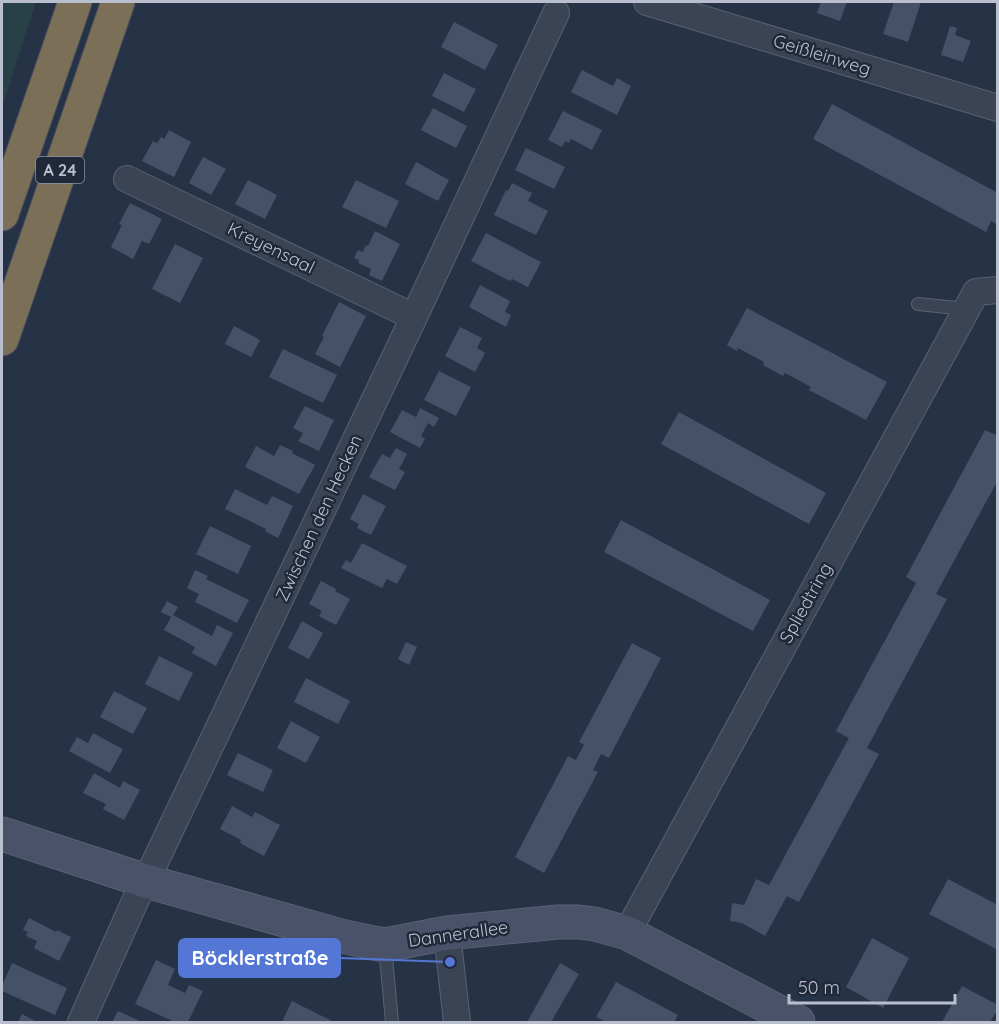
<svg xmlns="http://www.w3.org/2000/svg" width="999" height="1024" font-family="Quicksand,sans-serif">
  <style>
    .green { fill: #284146 }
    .building { fill: #455167 }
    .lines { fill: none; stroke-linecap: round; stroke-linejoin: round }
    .lane-casing { stroke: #5a6272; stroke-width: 14 }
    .street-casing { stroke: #5a6272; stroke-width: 28 }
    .secondary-casing { stroke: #5a6272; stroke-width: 35 }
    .highway-casing { stroke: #454f5f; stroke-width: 35 }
    .lane { stroke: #3b4455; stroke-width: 12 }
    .street { stroke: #3b4455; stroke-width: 26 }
    .secondary { stroke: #495268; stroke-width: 33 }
    .highway { stroke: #7b6f58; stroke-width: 33 }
    .labels { text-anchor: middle; stroke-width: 5; stroke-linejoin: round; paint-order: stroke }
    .shield { fill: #1f293a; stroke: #8b92a2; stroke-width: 1.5 }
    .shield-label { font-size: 16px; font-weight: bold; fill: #b9bfce }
    .street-label { font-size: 18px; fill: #b9bfce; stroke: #1f293a }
    .leader { fill: none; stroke: #5476d4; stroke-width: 2 }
    .callout-dot { fill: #5476d4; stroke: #1f293a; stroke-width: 2 }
    .callout { fill: #5476d4; stroke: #5476d4; stroke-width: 2 }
    .callout-label { font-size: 20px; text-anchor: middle; font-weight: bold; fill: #fff }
  </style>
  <rect width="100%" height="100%" fill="#263245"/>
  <path class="green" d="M2,2H36L2,107Z"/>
  <path class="building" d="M821,2H847L840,21L817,13Z
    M894,2H921L908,42L883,34Z
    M454,22L498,45L485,70L441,47Z
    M950,26L957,28L955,35L971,41L963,62L941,55Z
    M582,70L613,86L617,78L631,86L617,115L571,92Z
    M444,73L476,89L464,112L432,96Z
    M832,104L998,193V225L991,221L986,232L813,139Z
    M433,108L467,126L456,148L421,130Z
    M563,111L602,130L592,150L571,139L569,143L565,141L562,147L548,140Z
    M169,130L191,142L174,177L142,161L153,141L157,143L161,137L164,139Z
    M526,148L565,167L554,189L515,170Z
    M203,157L226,169L211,195L189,183Z
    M416,162L449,180L438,201L405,184Z
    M248,180L277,195L265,219L235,204Z
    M356,180L399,201L386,228L342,207Z
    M512,183L532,193L528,201L548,211L536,235L494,215L506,190L508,191Z
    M130,203L162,219L149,244L142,241L133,259L111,247L122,225L119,224Z
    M375,231L400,244L382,281L369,275L371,269L358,263L359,260L354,258L358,250L363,252L366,245L368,246Z
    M486,233L541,262L528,287L512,279L510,281L471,261Z
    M175,244L203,258L180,303L152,289Z
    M480,285L510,301L505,312L511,315L506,327L469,307Z
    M339,302L366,316L340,367L315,354L324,337L322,336Z
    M747,308L887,382L866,420L809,390L811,387L785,373L783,376L763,365L764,362L738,348L737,351L727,345Z
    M234,326L260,340L251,357L225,344Z
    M460,327L482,338L477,348L485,353L475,372L445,356Z
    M283,349L337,375L323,403L269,377Z
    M439,371L471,387L456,416L424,400Z
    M305,406L334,420L319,451L298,441L303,433L293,428Z
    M420,408L439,418L434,427L428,423L421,436L425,439L420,448L390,432L402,410L416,417Z
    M679,412L826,493L809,524L661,444Z
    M985,430L998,436V480L936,594L947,599L867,748L879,754L799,902L787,896L765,936L742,923L730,921L732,903L744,905L756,879L769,885L849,738L836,731L916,583L906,577Z
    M280,445L293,451L292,453L315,465L299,494L245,467L256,446L274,456Z
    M396,448L407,454L399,469L405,472L395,490L369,477L382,454L390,458Z
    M235,489L267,505L272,496L293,506L278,538L265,531L266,529L225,509Z
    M363,494L386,506L371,535L357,528L359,524L350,519Z
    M621,520L770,600L753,631L604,552Z
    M210,526L251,546L238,574L196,554Z
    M362,543L407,566L397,584L387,579L382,588L341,568L346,560L351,563Z
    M195,570L208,576L206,579L249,600L237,623L195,602L199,594L187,588Z
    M321,581L336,589L335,591L350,599L336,625L319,616L322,611L309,604Z
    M167,601L178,607L173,615L212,636L217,625L233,633L216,666L192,653L195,647L164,630L171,617L161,612Z
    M302,621L323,633L309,659L288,648Z
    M406,642L417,647L409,665L398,659Z
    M632,643L661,658L609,758L601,754L593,770L598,772L544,873L515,857L568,756L576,760L584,745L579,742Z
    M159,656L193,673L179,701L145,684Z
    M306,678L350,701L338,724L294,702Z
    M114,691L147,708L133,734L100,717Z
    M291,721L320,737L306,763L277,748Z
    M93,733L123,749L110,773L69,751L77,737L88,743Z
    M238,753L273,770L263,792L227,775Z
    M94,773L120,788L123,781L140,790L124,820L103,809L106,804L83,793Z
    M232,806L252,817L255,812L280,825L264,856L240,843L241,840L220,829Z
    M948,879L998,905V950L929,914Z
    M29,918L56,932L57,930L71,937L59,961L34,948L37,941L26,936L28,932L23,930Z
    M872,938L909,958L883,1008L846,987Z
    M156,960L175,969L168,985L185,993L189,985L203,991L188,1022H175L135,1004Z
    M12,963L67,988L55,1015L2,991V986Z
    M560,963L579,974L551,1022H527Z
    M616,982L678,1015L674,1022H606L596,1017Z
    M962,986L998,1005V1009L990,1022H942Z
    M292,1001L334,1022H282Z
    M118,1011L142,1022H112Z
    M22,1014L35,1021L34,1022H18Z"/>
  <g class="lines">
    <defs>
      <path id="lane" d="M918,304L966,309
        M385,946L392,1022"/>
      <path id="street" d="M647,2L998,108
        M127,179L414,317
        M447,933L457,1022
        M627,933L976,292L998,290
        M81,1022L136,899L146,881L414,317L556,13"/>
      <path id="secondary" d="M2,834L146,881L341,936L374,943L385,945L447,933L558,922H579L595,924L627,933L798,1022"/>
      <path id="highway" d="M2,214L75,2
        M2,339L118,2"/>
    </defs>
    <use href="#lane" class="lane-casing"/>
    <use href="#street" class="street-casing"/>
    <use href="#secondary" class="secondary-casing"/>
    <use href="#highway" class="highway-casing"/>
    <use href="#lane" class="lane"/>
    <use href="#street" class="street"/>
    <use href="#secondary" class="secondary"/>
    <use href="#highway" class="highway"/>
  </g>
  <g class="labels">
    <rect class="shield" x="36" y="157" width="48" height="26" rx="4.5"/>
    <g class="shield-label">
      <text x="60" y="176">A 24</text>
    </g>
    <g class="street-label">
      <text transform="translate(822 55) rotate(17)" y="6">Geißleinweg</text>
      <text transform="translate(271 248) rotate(26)" y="6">Kreyensaal</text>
      <text transform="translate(319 518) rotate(-65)" y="6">Zwischen den Hecken</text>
      <text transform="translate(806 603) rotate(-61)" y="6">Spliedtring</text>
      <text transform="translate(458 934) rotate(-8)" y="6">Dannerallee</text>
    </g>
  </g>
  <path class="leader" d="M450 962L340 958"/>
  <circle class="callout-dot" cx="450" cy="962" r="6"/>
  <rect class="callout" x="179" y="939" width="161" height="38" rx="6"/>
  <g class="callout-label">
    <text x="260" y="965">Böcklerstraße</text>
  </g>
  <rect width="999" height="1024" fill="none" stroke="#b9bfce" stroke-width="6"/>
  <path d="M789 994v9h166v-9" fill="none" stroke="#b9bfce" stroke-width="3"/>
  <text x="798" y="994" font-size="18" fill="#b9bfce" stroke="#1f293a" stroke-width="4.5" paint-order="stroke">50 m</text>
</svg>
